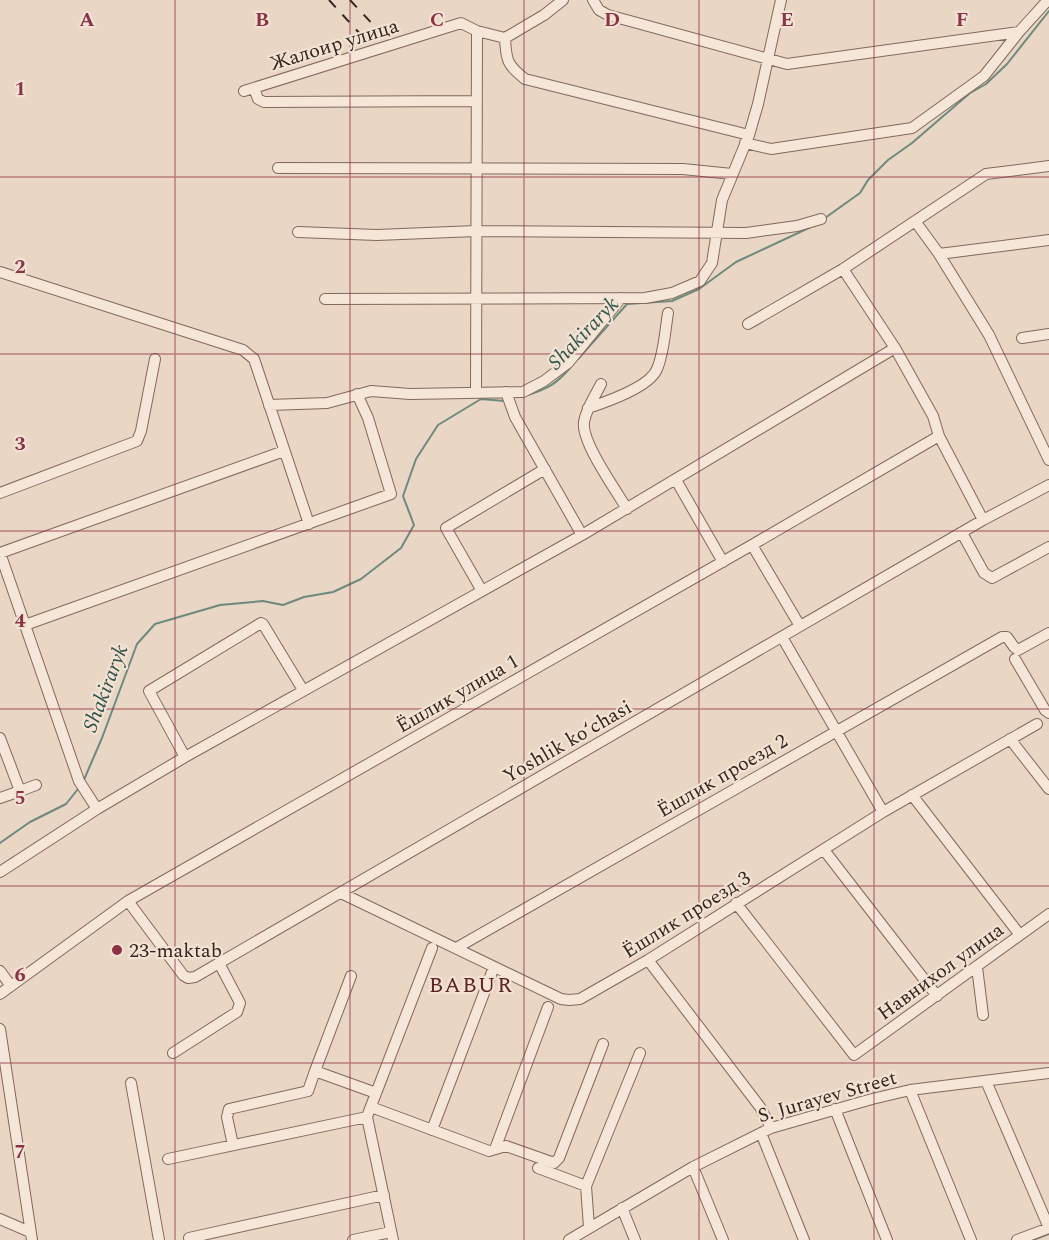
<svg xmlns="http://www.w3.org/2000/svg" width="1049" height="1240" font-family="Spectral,serif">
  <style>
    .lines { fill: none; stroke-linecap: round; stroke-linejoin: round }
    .stream { stroke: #6e8a7d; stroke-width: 2 }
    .minor-casing { stroke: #83685c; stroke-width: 12 }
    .minor { stroke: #f5e6d7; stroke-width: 10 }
    .rail { stroke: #34251f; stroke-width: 2; stroke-dasharray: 10 10; stroke-linecap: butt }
    .grid { fill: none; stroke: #8c3246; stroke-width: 1.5; stroke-opacity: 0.55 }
    .poi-dot { fill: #8c3246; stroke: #f2e2d3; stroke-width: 2 }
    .labels { text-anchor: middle; stroke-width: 4.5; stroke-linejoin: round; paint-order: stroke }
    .street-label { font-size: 20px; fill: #34251f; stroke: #f2e2d3 }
    .poi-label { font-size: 20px; fill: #34251f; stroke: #f2e2d3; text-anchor: start }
    .water-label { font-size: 21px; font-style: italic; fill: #305249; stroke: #f2e2d3 }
    .quarter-label { font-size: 22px; letter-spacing: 1.5px; fill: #5d2223; stroke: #f2e2d3 }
    .grid-label { font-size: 20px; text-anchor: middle; font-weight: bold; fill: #8c3246; stroke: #f2e2d3; stroke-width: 4.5; stroke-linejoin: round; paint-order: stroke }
  </style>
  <rect width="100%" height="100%" fill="#ead6c4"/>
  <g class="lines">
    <path class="stream" d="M825,218L860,193L868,180L888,160L912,143L970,93L986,84L1007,64L1049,11
      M578,359L627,304L672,301L699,289L736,262L813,226
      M528,395C549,388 556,384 570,368
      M83,782L102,738L137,644L155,624L220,605L263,601L283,605L304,597L333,592L361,579L401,548L414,525L403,496L416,459L438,425L481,399L505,401
      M0,843L30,822L66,804L78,789
      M1033,1240L1049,1234"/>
    <defs>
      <path id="minor" d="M593,0L599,10L608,15L787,64L1019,32L1048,0
        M505,38C506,60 507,65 525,79L749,135
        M254,88L258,99L264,102L476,101
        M244,91L461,23L477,31L505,38L544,15L563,0
        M745,143L771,149L912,128L984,76L1019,32
        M278,168L683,169L732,174
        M915,221L939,254L989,335L1049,460
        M298,232L377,235L476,231L746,233L797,226L821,219
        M939,254L1049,240
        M843,269L895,348L933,416L939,436L983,520
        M0,272L243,350L254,359L309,524
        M325,299L645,298L672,293L700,281L712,263L722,200L749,135L758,104L781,0
        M748,324L843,269L986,174L1049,166
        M1022,338L1049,334
        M601,384C595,396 586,409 584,422C581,442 616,490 627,509
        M476,391L477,31
        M506,392L515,417L582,535
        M269,405L327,403L371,391L410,394L523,392L544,381L568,363L621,298
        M588,408C606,402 650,387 657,369C664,353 665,331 668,313
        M676,480L723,562
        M0,493L137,441L141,431L155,359
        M962,533L984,573L992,578L1049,547
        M752,545L800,626
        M0,553L284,451
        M0,553L79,781L97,809
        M482,591L446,528L545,469
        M25,625L391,494L368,418L357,394
        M782,637L883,812
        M1015,659L1045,710L1049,713
        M0,738L20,791L0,798
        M1010,739L1049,789
        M185,757L149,691L261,623L263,624L303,690
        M20,791L36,785
        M912,795L1020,935
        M824,850L937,996
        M0,872L97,809L185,757L582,535L895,348
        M341,893L561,999L569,1000L580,999L648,960L883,812L1037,724
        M128,901L183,975L188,978L195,977L983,520L1049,485
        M736,903L854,1055L1049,914
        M458,947L1002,637H1007L1014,647L1018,650L1049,633
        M648,960L760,1107L771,1128
        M977,967L983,1015
        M0,971L11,986
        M351,976L315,1071L376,1093
        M0,994L128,901L752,545L939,436
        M0,1029L32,1240
        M173,1053L237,1012L240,1003L219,963
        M986,1081L1049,1228
        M131,1083L159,1240
        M910,1090L971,1240
        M371,1107L489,1151L506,1146L554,1163L559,1158L603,1044
        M835,1109L887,1240
        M368,1114L432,948
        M432,1130L492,972
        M761,1133L804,1240
        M233,1145L227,1117L229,1109L308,1091L315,1071
        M495,1149L548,1007
        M168,1159L367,1117L393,1240
        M693,1167L723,1240
        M538,1168L586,1186
        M622,1208L635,1240
        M0,1219L30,1232
        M589,1227L586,1186L640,1053
        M189,1238L384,1195
        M353,1240L391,1232
        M569,1240L693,1167L771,1128L872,1099L910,1090L1049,1073
        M1017,1240L1049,1228"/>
    </defs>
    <use href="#minor" class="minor-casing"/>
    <use href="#minor" class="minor"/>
    <path class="rail" d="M329,0L362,36
      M350,0L378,30"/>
  </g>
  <path class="grid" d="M175,0V1240M350,0V1240M524,0V1240M699,0V1240M874,0V1240M0,177H1049M0,354H1049M0,531H1049M0,709H1049M0,886H1049M0,1063H1049"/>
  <circle class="poi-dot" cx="117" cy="950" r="6"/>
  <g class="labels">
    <g class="street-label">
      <text transform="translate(334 44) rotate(-17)" y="7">Жалоир улица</text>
      <text transform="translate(457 693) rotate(-30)" y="7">Ёшлик улица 1</text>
      <text transform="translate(567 741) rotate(-30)" y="7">Yoshlik koʻchasi</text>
      <text transform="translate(722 775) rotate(-30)" y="7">Ёшлик проезд 2</text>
      <text transform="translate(686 914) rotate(-32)" y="7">Ёшлик проезд 3</text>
      <text transform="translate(940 971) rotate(-36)" y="7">Навнихол улица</text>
      <text transform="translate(827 1096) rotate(-16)" y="7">S. Jurayev Street</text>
    </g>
    <g class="poi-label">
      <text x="129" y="957">23-maktab</text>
    </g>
    <g class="water-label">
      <text transform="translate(583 333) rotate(-46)" y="7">Shakiraryk</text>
      <text transform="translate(105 688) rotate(-69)" y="7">Shakiraryk</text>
    </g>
    <g class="quarter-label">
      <text x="471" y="992">BABUR</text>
    </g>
  </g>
  <g class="grid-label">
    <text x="87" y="26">A</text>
    <text x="262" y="26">B</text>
    <text x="437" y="26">C</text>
    <text x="612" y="26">D</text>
    <text x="787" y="26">E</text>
    <text x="962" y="26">F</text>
    <text x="20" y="95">1</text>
    <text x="20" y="273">2</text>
    <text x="20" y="450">3</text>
    <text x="20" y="627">4</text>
    <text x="20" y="804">5</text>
    <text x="20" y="981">6</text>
    <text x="20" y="1158">7</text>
  </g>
</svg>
